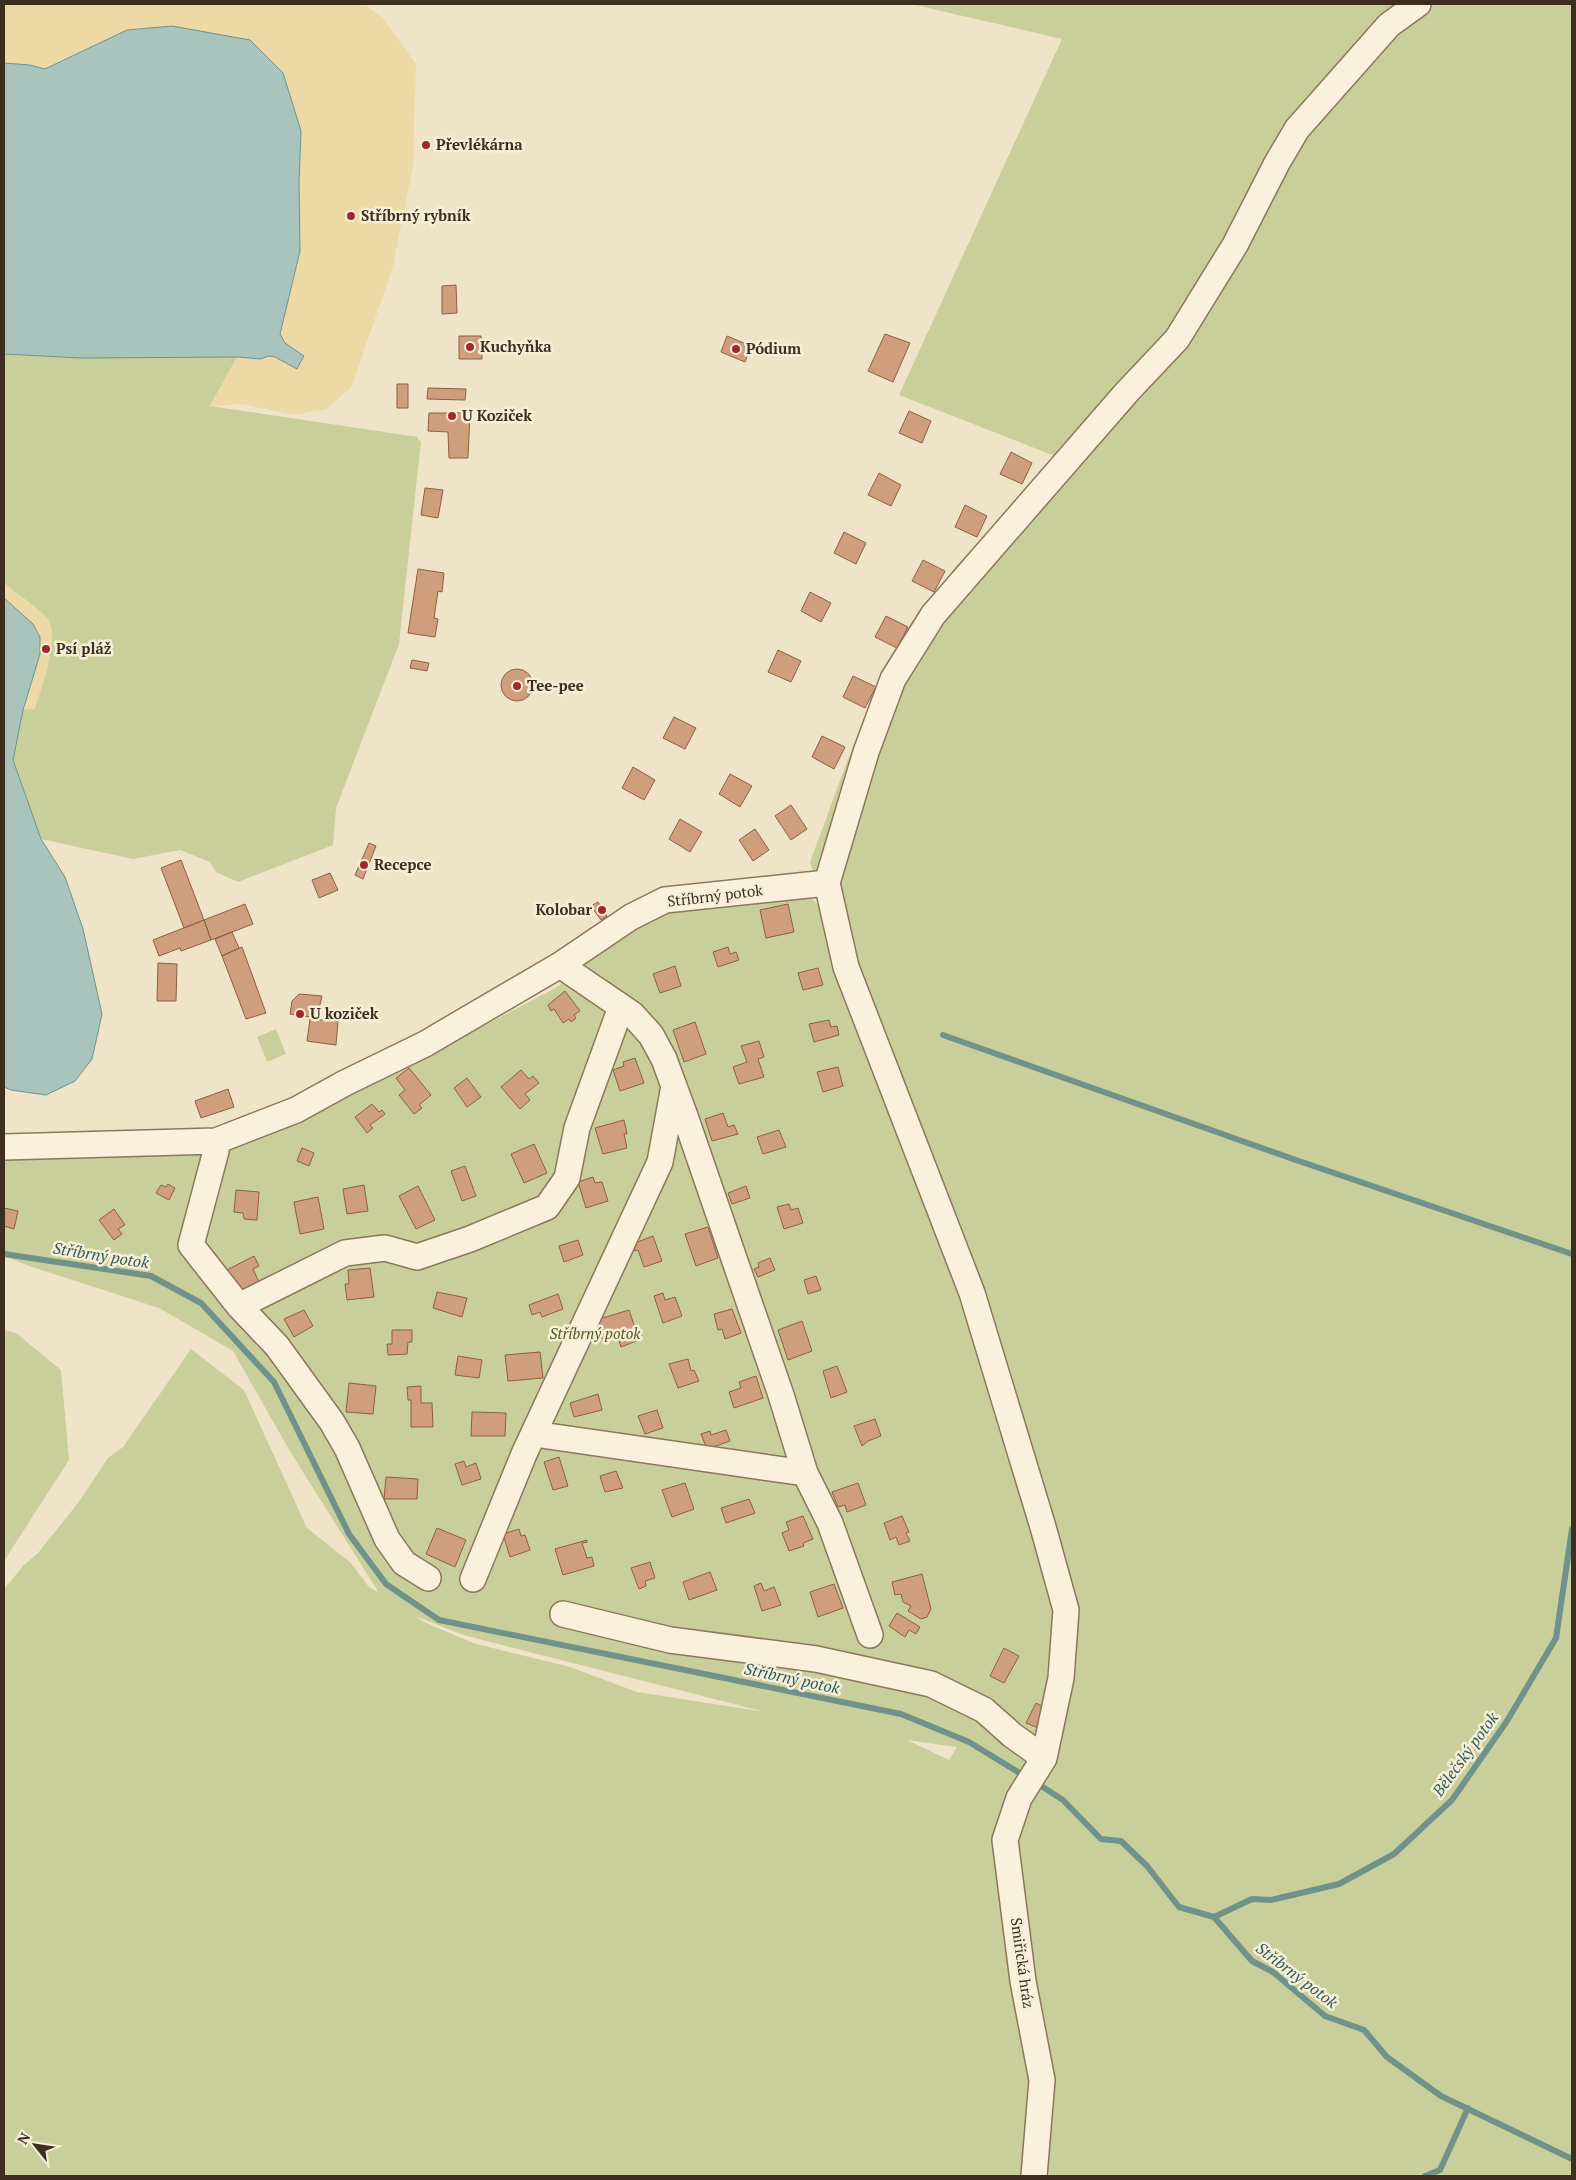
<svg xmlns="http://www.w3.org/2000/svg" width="1576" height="2180" font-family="'PT Serif',serif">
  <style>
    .green { fill: #c9cf9b; fill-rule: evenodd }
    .sand { fill: #ecd9a5 }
    .water { fill: #a9c4bc; stroke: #6f938a }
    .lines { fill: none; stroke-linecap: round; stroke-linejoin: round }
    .stream { stroke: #6f938a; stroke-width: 6 }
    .building { fill: #cf9f7d; stroke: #8d5f41 }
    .minor-casing { stroke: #8d765c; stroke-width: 28 }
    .minor { stroke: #faf1dc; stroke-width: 25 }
    .poi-dot { fill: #9e2a2b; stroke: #f7eed8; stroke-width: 2 }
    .labels { text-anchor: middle; stroke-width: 5; stroke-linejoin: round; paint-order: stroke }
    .poi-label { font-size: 15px; font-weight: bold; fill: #3d2e20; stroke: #f7eed8; text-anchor: start }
    .street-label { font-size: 15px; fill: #3d2e20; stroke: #f7eed8 }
    .park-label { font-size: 15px; font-style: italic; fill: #4d5a26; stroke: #f7eed8 }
    .water-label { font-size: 16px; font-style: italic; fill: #2f5d5a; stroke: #f7eed8 }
  </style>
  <rect width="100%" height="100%" fill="#f0e4c8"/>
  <path class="green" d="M911,4H1572V2176H4V1589L23,1566L38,1553L78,1503L108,1458L123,1447L191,1349L244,1390L307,1528L351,1563L369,1587L379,1593L291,1453L233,1351L159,1308L29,1266L4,1256V1158L231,1145L393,1074L559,986L615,933L681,908L799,896L812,899L826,912L810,862L848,759L888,670L955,567L1060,458L899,395L1062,39ZM415,1616L463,1635L765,1712L637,1692L570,1667L473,1643L424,1622ZM907,1740L956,1747H957L949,1760Z
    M4,351L81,358L237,357L210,406L418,437V440L421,441L399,644L336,808L333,845L238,882L216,872L210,862L180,850L133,859L41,839L11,756L20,706L26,707L46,617L4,583Z
    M276,1029L286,1054L267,1062L257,1037Z
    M4,1330L16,1333L61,1370L69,1460L4,1561Z"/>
  <path class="sand" d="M4,4H364L383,18L416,64L413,166L392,270L351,388L326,409L294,415L242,404L210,406L237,357L261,359L268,356L275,357L297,369L280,334L300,251L299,182L301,131L127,30L45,69L30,65L4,63Z
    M4,583C17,594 34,604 46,617C63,635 41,688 35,709L23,710L40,654L33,624L4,598Z"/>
  <path class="water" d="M172,26L250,40L283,73L301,131L299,182L300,251L280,334L285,343L304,356L297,369L275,357L268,356L261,359L237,357L81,358L4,354V63L30,65L45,69L127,30Z
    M4,598L33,624L40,637V654L23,710L13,760L41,839L65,877L83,929L102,1014L92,1059L75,1081L46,1095L11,1090L4,1087Z"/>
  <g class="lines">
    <path class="stream" d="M943,1035L1293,1159L1572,1254
      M4,1254L151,1276L201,1303L274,1382L349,1534L386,1584L439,1620L901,1714L969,1742L1026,1777
      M1035,1782L1063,1800L1101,1839L1121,1841L1147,1866L1179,1907L1214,1917L1252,1961L1273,1972L1325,2016L1364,2030L1387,2057L1441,2096L1572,2159
      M1214,1917L1252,1899L1271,1900L1339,1884L1394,1854L1452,1800L1507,1721L1556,1638L1572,1529
      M1425,2176L1440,2170L1468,2108"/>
  </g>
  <path class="building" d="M429,142L430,148L424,149L423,143Z
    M456,285L457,313L442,314V286Z
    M885,334L910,343L893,382L868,371Z
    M459,336H481L482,359H459Z
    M727,336L751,346L745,362L721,352Z
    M397,384H408V408H397Z
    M428,388L466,389L465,400L427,399Z
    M909,411L931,421L922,443L899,433Z
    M429,413H470L468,458H449L448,432L428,431Z
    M1011,452L1032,463L1022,484L1000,474Z
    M879,473L901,485L891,506L868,495Z
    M425,488L443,490L438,518L421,515Z
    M965,505L987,516L977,537L955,527Z
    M844,532L866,543L856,564L834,553Z
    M923,560L945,571L934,592L912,581Z
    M418,569L444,573L442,592L438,591L434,618L438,619L435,637L408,633Z
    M810,592L831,603L821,622L801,611Z
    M886,616L908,627L897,648L875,637Z
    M778,650L801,661L791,682L768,672Z
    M412,660L429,663L427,671L410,668Z
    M501 685a16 16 0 1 1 32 0a16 16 0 1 1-32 0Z
    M853,676L876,687L865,708L843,697Z
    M674,717L696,728L685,749L663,738Z
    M822,736L845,747L834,769L812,757Z
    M633,767L655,780L644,800L622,788Z
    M730,774L752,786L740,807L719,794Z
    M791,805L807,829L791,840L775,816Z
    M680,819L702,832L690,852L669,839Z
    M755,829L769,850L753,861L739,840Z
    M369,843L376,846L363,879L355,875Z
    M181,860L204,920L184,928L161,868Z
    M330,873L338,890L319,898L312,880Z
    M598,902L607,916L601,920L591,906Z
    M245,904L253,924L211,940L204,920Z
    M788,904L794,932L766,938L760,910Z
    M204,920L211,940L181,951L180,948L159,956L153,940Z
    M232,932L239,948L222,956L215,939Z
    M242,947L266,1013L246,1019L222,956Z
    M728,947L730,954L736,952L739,960L718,967L713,952Z
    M158,963L177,964L176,1001H157Z
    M675,966L681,986L660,993L653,974Z
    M818,968L823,985L803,990L798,973Z
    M565,991L580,1011L574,1015L576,1018L571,1022L569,1019L563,1023L554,1009L551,1011L548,1005Z
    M299,994L322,996L317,1018L290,1014L292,1001Z
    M310,1019L338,1021L336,1045L307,1041Z
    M829,1020L831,1027L837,1026L839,1035L814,1042L809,1024Z
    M695,1022L706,1054L684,1062L673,1030Z
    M759,1041L764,1057L758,1059L764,1077L739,1084L733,1067L747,1062L741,1046Z
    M635,1058L644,1083L620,1091L613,1070L624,1066L623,1062Z
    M838,1067L843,1086L823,1092L817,1072Z
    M409,1068L431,1095L419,1105L422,1108L414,1114L399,1095L405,1090L396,1078Z
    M521,1070L529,1079L533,1076L539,1083L525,1094L530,1100L520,1109L501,1087Z
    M467,1078L481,1097L467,1107L454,1088Z
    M228,1089L234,1107L201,1118L195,1101Z
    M372,1104L379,1112L382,1110L385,1114L370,1125L373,1128L367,1133L355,1117Z
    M723,1113L728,1127L734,1125L738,1134L712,1141L705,1119Z
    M624,1120L627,1134H624L627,1148L603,1154L595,1128Z
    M779,1130L786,1147L763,1154L757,1137Z
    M534,1144L547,1173L524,1183L511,1154Z
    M302,1148L314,1153L309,1166L297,1161Z
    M465,1166L476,1196L462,1201L451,1171Z
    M593,1177L595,1183L602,1182L608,1201L586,1208L578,1182Z
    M168,1184L175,1188L169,1200L156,1193L161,1185L166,1187Z
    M364,1185L368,1211L347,1214L343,1189Z
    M418,1186L435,1220L416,1229L399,1196Z
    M746,1186L750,1198L732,1204L728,1193Z
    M236,1190L259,1192L257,1220L244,1219L243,1213L234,1212Z
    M318,1197L324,1229L300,1234L294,1202Z
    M789,1204L791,1210L798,1208L803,1223L784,1229L777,1207Z
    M4,1208L18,1211L14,1229L4,1226Z
    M114,1209L125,1225L118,1229L122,1234L114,1240L99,1220Z
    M708,1227L718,1258L696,1266L685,1234Z
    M653,1236L662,1261L644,1267L638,1250L635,1251L634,1247L636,1246L635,1243Z
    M578,1240L583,1255L564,1262L559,1246Z
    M254,1256L259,1266L253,1269L259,1282L239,1293L227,1270Z
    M770,1258L775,1270L758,1277L754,1269L759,1267L758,1263Z
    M370,1268L374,1297L347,1300L345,1284H349L348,1270Z
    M816,1276L821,1290L808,1294L804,1280Z
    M437,1292L467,1298L462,1317L433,1308Z
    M663,1293L665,1300L675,1297L682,1316L663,1323L654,1296Z
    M558,1294L563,1309L542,1317L540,1312L532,1315L529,1305Z
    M732,1309L741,1333L725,1339L722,1329L718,1330L714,1314Z
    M304,1310L313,1326L294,1337L284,1319Z
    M629,1310L639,1340L621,1347L617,1334L602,1339L596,1320Z
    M802,1321L812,1351L788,1360L778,1330Z
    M392,1330H412V1342H408L407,1354L388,1355L387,1344H392Z
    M540,1352L543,1378L508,1381L505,1355Z
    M458,1356L482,1360L479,1378L455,1375Z
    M688,1359L691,1371L694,1370L699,1381L678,1388L669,1364Z
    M837,1366L847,1392L831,1398L823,1371Z
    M756,1376L763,1398L734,1408L729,1392L741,1388L739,1382Z
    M349,1383L376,1386L373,1414L346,1412Z
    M421,1386V1403H432L433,1427H411V1400H408L407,1387Z
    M598,1394L602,1410L574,1417L570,1403Z
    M657,1410L663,1428L645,1434L638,1416Z
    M472,1412L506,1413L505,1436H471Z
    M875,1419L881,1436L868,1441L862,1446L854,1426Z
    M726,1430L730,1441L707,1449L701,1434L710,1431L711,1435Z
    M559,1457L568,1486L553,1490L544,1462Z
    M464,1461L466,1467L476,1463L481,1479L462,1485L455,1464Z
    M616,1471L623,1488L605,1492L600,1476Z
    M386,1477L418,1479L417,1499H384Z
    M685,1483L694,1509L672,1517L662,1490Z
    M858,1483L866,1505L847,1512L845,1505L838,1507L832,1492Z
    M749,1499L755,1513L726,1523L721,1508Z
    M803,1516L813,1539L803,1543L804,1546L789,1551L782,1533L789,1530L786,1522Z
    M902,1516L909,1532L906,1533L910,1541L899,1545L896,1537L890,1540L884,1523Z
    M437,1528L466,1540L455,1567L426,1554Z
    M519,1529L521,1536L525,1535L530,1550L510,1557L503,1534Z
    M587,1540V1542L582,1543L587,1558L592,1557L594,1566L563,1575L555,1549Z
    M650,1562L655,1578L645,1581L646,1586L639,1589L631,1568Z
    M710,1572L717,1590L689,1600L683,1582Z
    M922,1574L931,1609L927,1617L921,1619L908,1611L911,1606L903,1602L901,1594L895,1595L892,1582Z
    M761,1583L764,1591L774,1587L781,1605L762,1611L754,1586Z
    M834,1584L843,1608L818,1617L810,1592Z
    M897,1613L920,1627L916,1634L909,1630L905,1637L889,1626Z
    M1004,1648L1019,1656L1004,1683L990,1676Z
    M1036,1703L1048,1709L1038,1728L1026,1723Z"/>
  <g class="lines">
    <defs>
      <path id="minor" d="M560,965L632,1014L651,1035L664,1059L685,1116L781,1395L805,1473L830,1523L870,1635
        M216,1141V1151L191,1245L239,1306L277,1346L332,1422L347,1448L387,1539L404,1563L428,1578
        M4,1147L216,1141L296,1110L345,1083L425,1044L560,965L631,917L665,900L827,883
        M239,1306L345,1253L385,1248L417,1257L470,1239L547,1207L567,1178L577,1128L621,1007
        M534,1434L805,1473
        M473,1579L524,1454L660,1162L674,1086
        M563,1614L670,1640L816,1659L931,1684L984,1710L1012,1735L1044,1758
        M1034,2176L1042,2080L1023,1981L1005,1840L1019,1798L1044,1758L1061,1678L1066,1610L1043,1527L972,1293L846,967L827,883L866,752L893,679L933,615L1127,392L1177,339L1235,245L1277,163L1297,129L1389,25L1418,4"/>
    </defs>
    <use href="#minor" class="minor-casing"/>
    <use href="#minor" class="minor"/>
  </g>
  <g class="poi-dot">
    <circle cx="426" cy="145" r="5"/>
    <circle cx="351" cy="216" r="5"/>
    <circle cx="470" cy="347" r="5"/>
    <circle cx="736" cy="349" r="5"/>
    <circle cx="452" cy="416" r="5"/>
    <circle cx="46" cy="649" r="5"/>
    <circle cx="517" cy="686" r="5"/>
    <circle cx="364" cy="865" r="5"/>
    <circle cx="602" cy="910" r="5"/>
    <circle cx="300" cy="1014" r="5"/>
  </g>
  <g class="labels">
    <g class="poi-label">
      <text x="436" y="150">Převlékárna</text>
      <text x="361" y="221">Stříbrný rybník</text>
      <text x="480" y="352">Kuchyňka</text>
      <text x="746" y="354">Pódium</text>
      <text x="462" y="421">U Koziček</text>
      <text x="56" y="654">Psí pláž</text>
      <text x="527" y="691">Tee-pee</text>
      <text x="374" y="870">Recepce</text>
      <text x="592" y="915" text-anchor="end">Kolobar</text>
      <text x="310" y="1019">U koziček</text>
    </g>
    <g class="street-label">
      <text transform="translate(715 896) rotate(-7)" y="5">Stříbrný potok</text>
      <text transform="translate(1022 1963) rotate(82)" y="5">Smiřická hráz</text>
    </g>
    <g class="park-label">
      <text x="595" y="1339">Stříbrný potok</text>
    </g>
    <g class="water-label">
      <text transform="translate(101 1255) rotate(9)" y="6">Stříbrný potok</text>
      <text transform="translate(792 1678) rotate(12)" y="6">Stříbrný potok</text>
      <text transform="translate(1465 1754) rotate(-54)" y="6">Bělečský potok</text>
      <text transform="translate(1297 1975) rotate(37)" y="6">Stříbrný potok</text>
    </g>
  </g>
  <rect width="1576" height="2180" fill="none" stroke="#3d2e20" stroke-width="10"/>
  <g transform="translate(35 2145) rotate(300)" stroke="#f7eed8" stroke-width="4" paint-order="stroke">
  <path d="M0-4L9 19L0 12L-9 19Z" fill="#3d2e20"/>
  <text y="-8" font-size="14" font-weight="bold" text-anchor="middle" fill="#3d2e20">N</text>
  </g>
</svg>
